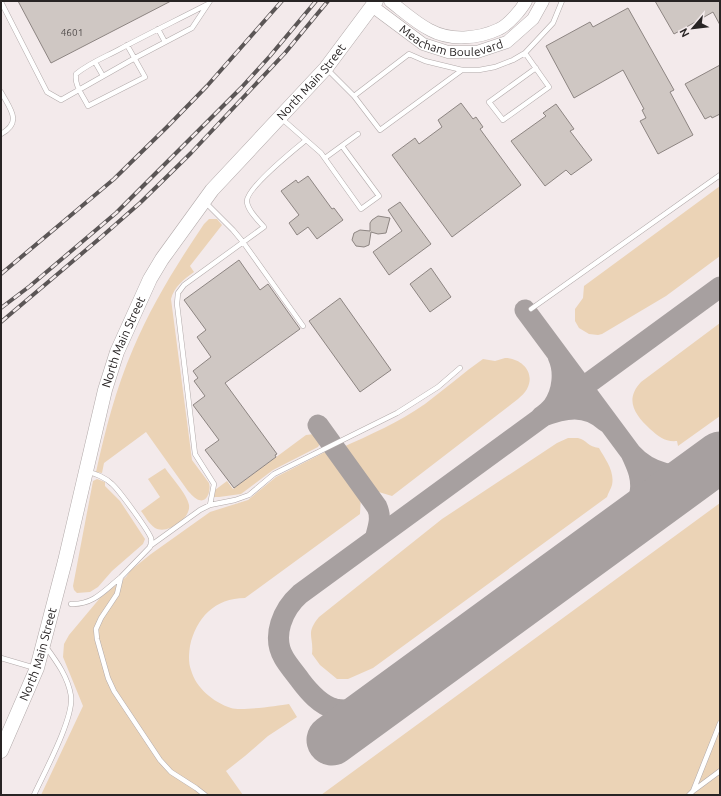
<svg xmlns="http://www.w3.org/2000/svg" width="721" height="796" font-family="Ubuntu,sans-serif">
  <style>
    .green { fill: #ebd3b6 }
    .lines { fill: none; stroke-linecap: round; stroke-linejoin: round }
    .taxiway { stroke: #a7a0a0; stroke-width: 21 }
    .runway { stroke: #a7a0a0; stroke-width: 51 }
    .building { fill: #cfc7c3; stroke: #8d8582 }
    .service-casing { stroke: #b2aaaa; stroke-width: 5.5 }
    .secondary-casing { stroke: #b2aaaa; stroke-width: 13 }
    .primary-casing { stroke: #b2aaaa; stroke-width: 15 }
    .service { stroke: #fff; stroke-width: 4.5 }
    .secondary { stroke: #fff; stroke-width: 12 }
    .primary { stroke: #fff; stroke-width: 14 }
    .rail-casing { stroke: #5b5656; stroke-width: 4 }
    .rail { stroke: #f3eaeb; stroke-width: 2.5; stroke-dasharray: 8; stroke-linecap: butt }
    .labels { text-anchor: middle; stroke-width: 3; stroke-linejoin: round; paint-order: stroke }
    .number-label { font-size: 10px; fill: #524d4c }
    .street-label { font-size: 12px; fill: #282424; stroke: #f3eaeb }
  </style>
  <rect width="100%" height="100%" fill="#f3eaeb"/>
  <path class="green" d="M720,186V256L666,296L602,334L598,335L589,334L579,328L575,321V309L583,298L584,286Z
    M209,219H217L222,225L190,266L194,272C184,279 174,287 171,299L192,460L209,483C211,489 208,503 199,500C195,499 191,494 188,491L146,432L104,463L102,473L96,472C105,431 116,388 133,349C152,304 177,264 204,224Z
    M720,323V416L678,446L677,441C665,442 659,437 650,429C635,415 624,400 641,382Z
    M505,358C521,358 536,372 527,389C525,393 521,396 518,399L392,496L372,490L341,448C370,435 399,422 425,404C445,389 463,373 483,359L495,361Z
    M314,434L318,437L321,442L318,447L273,470L241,494L219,497H213L215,490L227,481L233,489L306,435Z
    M568,438C571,438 575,438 578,438C587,440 588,447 599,448C605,459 615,471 612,485C611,489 608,493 607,497L373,668L348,679H337L320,665L312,654C314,636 305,634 319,617L442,519L557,443Z
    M329,450L361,495L360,514L245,598C215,598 196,618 190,646C189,653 188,662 191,670C196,688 213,702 231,708C241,711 277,706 289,704L297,717L268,736L245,756L226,771L243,795H41L83,706L63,657L64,644L69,635L100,598L126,577L131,570L151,554L210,512L248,500L276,477Z
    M165,468C171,477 187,494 189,505C191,519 167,535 155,528C149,524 145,516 141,511L160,497L148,479Z
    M97,479L105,482V486L120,501L145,539L143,544L112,571L98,587L90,592L77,593L74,590L73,586L93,481Z
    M720,503V795H321Z"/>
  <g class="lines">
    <path class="taxiway" d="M525,310L631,453C648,472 678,482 703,470C707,468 711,464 715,461
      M558,356C565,371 563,392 553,406C550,410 545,414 541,417C564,408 586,403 606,422
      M318,425L377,507C382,518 378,528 375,539
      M614,534C634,522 645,496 639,473C637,466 634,460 631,453
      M399,691C380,700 357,714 335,709C320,705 309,692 300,680C295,673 288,665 284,658C271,636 283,609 300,594L720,287"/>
    <path class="runway" d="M332,740L720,457"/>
  </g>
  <path class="building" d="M18,1H171L51,63Z
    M655,1H720V25L713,12L674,34Z
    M628,8L674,90L670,92L693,135L658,154L640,121L646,118L642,110L644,109L623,70L574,98L546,46L590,22L593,27Z
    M720,65V114L712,118L711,116L705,119L685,84Z
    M461,103L473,119L476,117L483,127L480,129L521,185L452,237L392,155L415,138L419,144L442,127L438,120Z
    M556,104L574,129L570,131L592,160L571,175L566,170L545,186L511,141L546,116L543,113Z
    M308,176L332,209L334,208L343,220L317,239L308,227L297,235L289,223L299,215L281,191L296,180L298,183Z
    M400,202L431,244L389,275L373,252L402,231L388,210Z
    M378,216L390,218L386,233L378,234L371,232L369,245L364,247L356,246L352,240L354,233L360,230L370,231V223L372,220Z
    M239,260L260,290L268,284L300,329L225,383L277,454L275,455L276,457L234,488L205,450L219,440L193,405L205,396L194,381L198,378L193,371L211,357L197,337L206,330L184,300Z
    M431,268L451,297L430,312L410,284Z
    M340,298L391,370L360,392L309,321Z"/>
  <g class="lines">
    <defs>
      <path id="service" d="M1,2L47,92L61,100L135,58L192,28L210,1
        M158,29L165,42
        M127,45L145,77L88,106C83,96 74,85 76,74C89,63 105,57 120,49C148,34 177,20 206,5
        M525,53L549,87L503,120L489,102L536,68
        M95,62L103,76
        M327,69L354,96
        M462,70L380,130L354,96L409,54L425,61L462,70H479L495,67L513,60L525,53L553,23L562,1
        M1,92C10,109 23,122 1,134
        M281,118L321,153L361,209L379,196L342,146
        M325,158L358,134
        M205,202L233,230L243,242L303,326
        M531,309L720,175
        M87,472C95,473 106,478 112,484C119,490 148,530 151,538C152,541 151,544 150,547L121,577L117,594L101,618L96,629L97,639L108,678L114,691L160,760L171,772L196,788L205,795
        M210,505L214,484L195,454L177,304L178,293L184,285L264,227C258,220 248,211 247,202C245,189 295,149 306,140
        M150,546L200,510L210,505L235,500L249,495L274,474L397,413L438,387L460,368
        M71,604C93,605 104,591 121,577
        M1,658L35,668
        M693,791L720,723
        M34,795C44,773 74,718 71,696C68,677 57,662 46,647
        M689,795L693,791L720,771"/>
      <g id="secondary">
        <path d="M390,1C403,11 416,23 430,30C450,41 478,39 499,29C508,25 521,10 526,1"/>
        <path id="s1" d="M372,6L423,44L448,52H477L507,42L533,19L543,1"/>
      </g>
      <g id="primary">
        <path id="s2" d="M1,751L37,668L65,561L105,390L117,352L150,279L162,259L212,190L326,68L376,1"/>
      </g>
    </defs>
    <use href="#service" class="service-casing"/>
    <use href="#secondary" class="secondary-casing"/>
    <use href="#primary" class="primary-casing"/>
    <use href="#service" class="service"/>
    <use href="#secondary" class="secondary"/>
    <use href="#primary" class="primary"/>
    <defs>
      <path id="rail" d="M1,274L114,179L167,127L207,86L282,1
        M1,308L30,286L116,213L241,88L270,56L316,1
        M1,322L99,239L140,203L191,153L285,53L328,1"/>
    </defs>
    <use href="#rail" class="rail-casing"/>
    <use href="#rail" class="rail"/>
  </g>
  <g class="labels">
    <g class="number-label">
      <text x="72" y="36">4601</text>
    </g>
    <g class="street-label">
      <text dy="4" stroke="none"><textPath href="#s1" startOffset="91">Meacham Boulevard</textPath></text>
      <text dy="4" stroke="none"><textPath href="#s2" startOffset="752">North Main Street</textPath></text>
      <text dy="4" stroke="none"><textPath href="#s2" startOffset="428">North Main Street</textPath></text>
      <text dy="4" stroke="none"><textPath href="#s2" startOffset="104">North Main Street</textPath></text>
    </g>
  </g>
  <rect width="721" height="796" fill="none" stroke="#282424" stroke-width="4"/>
  <g transform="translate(693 28) rotate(242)" stroke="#f3eaeb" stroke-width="3" paint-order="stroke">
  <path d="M0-3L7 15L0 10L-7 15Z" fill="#282424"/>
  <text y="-6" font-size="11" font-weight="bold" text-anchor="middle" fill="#282424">N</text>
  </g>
</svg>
